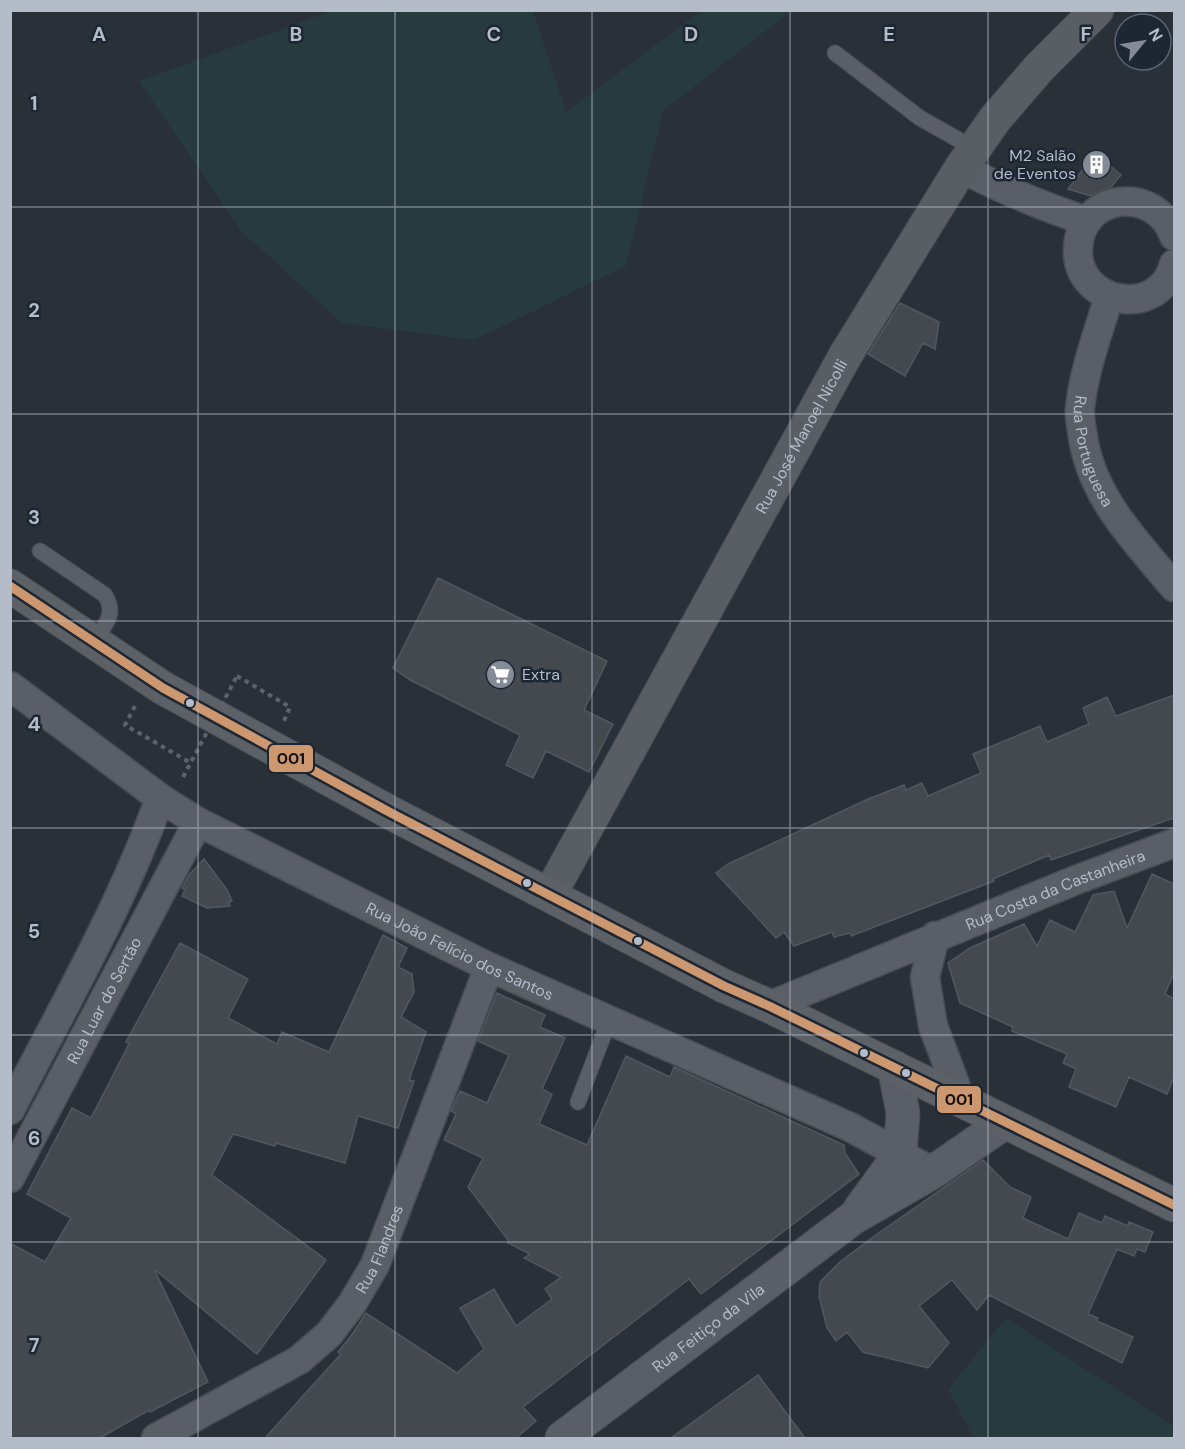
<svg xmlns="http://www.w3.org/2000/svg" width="1185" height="1449" font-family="'DM Sans',sans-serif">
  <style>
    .green { fill: #273a3e }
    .building { fill: #444950; stroke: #52575f; stroke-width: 1.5 }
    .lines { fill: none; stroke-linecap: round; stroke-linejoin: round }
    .service-casing { stroke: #484c53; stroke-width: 17 }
    .minor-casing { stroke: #484c53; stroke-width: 31 }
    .tertiary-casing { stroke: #484c53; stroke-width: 35 }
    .secondary-casing { stroke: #484c53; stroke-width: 35 }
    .primary-casing { stroke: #484c55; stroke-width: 35 }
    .path { stroke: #5d636a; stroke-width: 4; stroke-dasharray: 4.5 4.5; stroke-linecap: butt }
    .service { stroke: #5a5e66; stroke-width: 15 }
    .minor { stroke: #5a5e66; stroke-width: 28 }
    .tertiary { stroke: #5a5e66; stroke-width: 33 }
    .secondary { stroke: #595d64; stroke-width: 33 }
    .primary { stroke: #5c6168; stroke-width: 33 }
    .path-bridge { stroke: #5d636a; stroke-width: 4; stroke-dasharray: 4.5 4.5; stroke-linecap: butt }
    .bus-1-casing { stroke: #1d2633; stroke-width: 14 }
    .bus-1 { stroke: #cd976f; stroke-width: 9 }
    .grid { fill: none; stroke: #b4bcc9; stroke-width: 1.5; stroke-opacity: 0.55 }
    .bus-dot { fill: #b4bcc9; stroke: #1d2633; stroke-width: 2 }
    .labels { text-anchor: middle; stroke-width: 5; stroke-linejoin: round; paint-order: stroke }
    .poi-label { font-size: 16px; fill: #b4bcc9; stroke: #1d2633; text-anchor: end }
    .street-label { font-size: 16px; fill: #b4bcc9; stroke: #1d2633 }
    .grid-label { font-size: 20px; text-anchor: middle; font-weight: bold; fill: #b4bcc9; stroke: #1d2633; stroke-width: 5; stroke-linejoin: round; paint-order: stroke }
    .line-badge { stroke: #1d2633; stroke-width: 2 }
    .pale-badge-label { font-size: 16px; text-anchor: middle; font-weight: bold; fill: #111 }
  </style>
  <rect width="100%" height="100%" fill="#2a3038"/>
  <path class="green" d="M334,10L533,11L566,112L701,11H791L663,111L626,266L474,340L342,323L241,231L139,81Z
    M1006,1318L1174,1426V1438H973L948,1389Z"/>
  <path class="building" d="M1095,153L1121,175L1110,188L1091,196L1068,189Z
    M900,303L939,322L935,349L923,343L905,376L868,354Z
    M438,578L607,661L584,710L613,724L589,772L546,751L533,778L506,765L520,735L410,680L393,668Z
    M1174,695V818L1051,860L1049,855L993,879L994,881L851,936L850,933L834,937L832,932L794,946L784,932L776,938L716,873L728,864L866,800L904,785L906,790L922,783L928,796L981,773L973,754L1040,726L1047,742L1089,724L1083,708L1107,697L1116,716Z
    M204,859L227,890L232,901L229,902L230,906L207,908L182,896L185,890L182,888L189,875Z
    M1152,874L1174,884V973L1165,994L1174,999V1077L1167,1094L1129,1077L1116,1107L1069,1087L1076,1069L1063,1063L1067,1054L1012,1031L1013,1027L960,1003L948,963L970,948L1024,924L1037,946L1050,920L1075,932L1093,895L1114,891L1127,928Z
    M383,935L407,948L398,967L412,974L414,992L401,1017L426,1032L409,1080L414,1081L398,1128L358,1116L345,1163L276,1143L275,1146L233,1134L212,1175L326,1260L257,1354L154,1269L208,1382L150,1412L149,1410L100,1438H10V1243L45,1262L71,1218L27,1194L72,1108L91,1118L129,1044L126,1042L180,943L248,979L228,1018L277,1044L282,1032L329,1052Z
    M497,993L545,1015L540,1027L565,1038L542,1089L552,1094L539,1124L587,1145L626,1056L670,1077L674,1067L844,1145L845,1153L859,1174L701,1294L689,1279L523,1407L536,1421L516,1438H265L341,1354L338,1352L351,1336L366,1313L457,1373L484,1349L460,1308L494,1289L516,1326L552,1299L545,1289L561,1277L524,1258L530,1254L508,1243V1240L468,1187L483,1158L444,1140L456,1114L451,1111L460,1091L487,1103L509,1055L478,1041Z
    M983,1160L1010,1187L1031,1197L1023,1218L1068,1239L1079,1213L1102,1223L1105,1216L1128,1226L1129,1222L1153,1232L1145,1252L1137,1249L1134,1256L1117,1249L1088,1314L1098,1318L1097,1321L1133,1337L1122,1363L989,1295L977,1310L952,1280L919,1306L949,1343L928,1368L863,1352L847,1332L836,1341L827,1328L819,1296L820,1282L841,1261L873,1237Z
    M758,1375L805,1438H671Z"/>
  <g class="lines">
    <defs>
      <path id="service" d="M835,53L920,118L975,149
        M40,551L105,595C117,615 105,624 94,642
        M578,1102L609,1021"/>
      <g id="minor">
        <path d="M961,168C1002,189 1043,207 1087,221"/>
        <path d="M1174,236C1156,185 1081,192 1078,248C1075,305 1160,320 1174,264"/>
        <path id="s1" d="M1109,297C1098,333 1084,370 1080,408C1079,416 1081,424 1082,431C1090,496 1134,539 1174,587"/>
        <path id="s2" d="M10,686L160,798L198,822L489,967L850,1127L933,1172"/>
        <path d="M935,936L925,977L933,1026L961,1100"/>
        <path id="s3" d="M769,1006L1076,880L1174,843"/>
        <path d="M10,1110C63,1007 121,907 160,798"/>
        <path id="s4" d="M10,1178L198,822"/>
        <path id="s5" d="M156,1438L299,1360L329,1334L352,1304L375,1265L489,967"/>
      </g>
      <g id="tertiary">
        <path d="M860,1209L900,1154L903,1113L894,1067"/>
        <path id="s6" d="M562,1438L853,1218L933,1172L1004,1123"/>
      </g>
      <g id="secondary">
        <path id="s7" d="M550,894L845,356L961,168L995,119L1039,68L1097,10"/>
      </g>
      <path id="primary" d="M10,586L163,688L391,813L724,986L769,1006L1174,1205"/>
    </defs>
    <use href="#service" class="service-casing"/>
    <use href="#minor" class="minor-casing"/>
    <use href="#tertiary" class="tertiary-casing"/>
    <use href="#secondary" class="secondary-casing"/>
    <use href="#primary" class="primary-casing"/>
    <path class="path" d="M237,676L290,707L284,721
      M135,706L125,725L191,763"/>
    <use href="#service" class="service"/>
    <use href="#minor" class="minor"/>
    <use href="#tertiary" class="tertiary"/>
    <use href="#secondary" class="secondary"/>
    <use href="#primary" class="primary"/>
    <path class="path-bridge" d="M183,777L237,676"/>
    <defs>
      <path id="bus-1" d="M10,586L163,688L391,813L724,986L769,1006L1174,1205"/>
    </defs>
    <use href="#bus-1" class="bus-1-casing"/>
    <use href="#bus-1" class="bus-1"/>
  </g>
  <path class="grid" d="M198,10V1438M395,10V1438M592,10V1438M790,10V1438M988,10V1438M10,207H1174M10,414H1174M10,621H1174M10,828H1174M10,1035H1174M10,1242H1174"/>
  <defs>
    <symbol id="building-disc" viewBox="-11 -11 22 22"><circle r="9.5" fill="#848b96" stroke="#1d2633"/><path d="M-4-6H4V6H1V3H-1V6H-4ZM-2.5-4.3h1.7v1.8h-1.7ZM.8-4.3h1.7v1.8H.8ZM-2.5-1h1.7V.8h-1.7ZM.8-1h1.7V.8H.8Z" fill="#fff"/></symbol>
    <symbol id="supermarket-disc" viewBox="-11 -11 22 22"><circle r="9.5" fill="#848b96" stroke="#1d2633"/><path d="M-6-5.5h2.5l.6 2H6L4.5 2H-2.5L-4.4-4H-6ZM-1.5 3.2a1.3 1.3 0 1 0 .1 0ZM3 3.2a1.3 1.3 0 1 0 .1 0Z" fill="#fff"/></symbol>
  </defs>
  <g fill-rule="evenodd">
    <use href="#building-disc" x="1080" y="148" width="33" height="33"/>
    <use href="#supermarket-disc" x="484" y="658" width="33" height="33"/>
  </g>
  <g class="bus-dot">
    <circle cx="190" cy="703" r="5"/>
    <circle cx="527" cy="883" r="5"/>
    <circle cx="638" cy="941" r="5"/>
    <circle cx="864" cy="1053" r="5"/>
    <circle cx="906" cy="1073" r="5"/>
  </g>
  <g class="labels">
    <g class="poi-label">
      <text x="1076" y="161">M2 Salão<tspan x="1076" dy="18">de Eventos</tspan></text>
      <text x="522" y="680" text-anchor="start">Extra</text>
    </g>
    <g class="street-label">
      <text dy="6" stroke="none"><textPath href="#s7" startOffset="522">Rua José Manoel Nicolli</textPath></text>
      <text dy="6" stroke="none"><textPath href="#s1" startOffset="160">Rua Portuguesa</textPath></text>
      <text dy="6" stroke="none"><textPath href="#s3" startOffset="309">Rua Costa da Castanheira</textPath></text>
      <text dy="6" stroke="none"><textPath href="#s2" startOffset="524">Rua João Felício dos Santos</textPath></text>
      <text dy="6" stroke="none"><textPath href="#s4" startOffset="201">Rua Luar do Sertão</textPath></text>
      <text dy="6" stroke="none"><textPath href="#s5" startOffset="302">Rua Flandres</textPath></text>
      <text dy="6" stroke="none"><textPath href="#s6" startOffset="183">Rua Feitiço da Vila</textPath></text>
    </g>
  </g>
  <g class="grid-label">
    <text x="99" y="41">A</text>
    <text x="296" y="41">B</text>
    <text x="494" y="41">C</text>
    <text x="691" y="41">D</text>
    <text x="889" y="41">E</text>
    <text x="1086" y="41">F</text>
    <text x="34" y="110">1</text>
    <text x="34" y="317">2</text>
    <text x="34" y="524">3</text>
    <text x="34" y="731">4</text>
    <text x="34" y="938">5</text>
    <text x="34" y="1145">6</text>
    <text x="34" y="1352">7</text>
  </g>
  <g class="line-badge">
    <rect x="268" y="744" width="46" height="29" rx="6" fill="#cd976f"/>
    <rect x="936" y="1085" width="46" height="29" rx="6" fill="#cd976f"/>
  </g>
  <g class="pale-badge-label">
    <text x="291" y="764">001</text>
    <text x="959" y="1105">001</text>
  </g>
  <rect width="1185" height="1449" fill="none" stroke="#b4bcc9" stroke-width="24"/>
  <g transform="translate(1143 42) rotate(60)"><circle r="28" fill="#1d2633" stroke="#59626f" stroke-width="1.5"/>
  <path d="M0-4.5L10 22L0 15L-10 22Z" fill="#848b96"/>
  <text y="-9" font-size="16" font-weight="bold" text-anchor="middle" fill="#b4bcc9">N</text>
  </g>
</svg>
